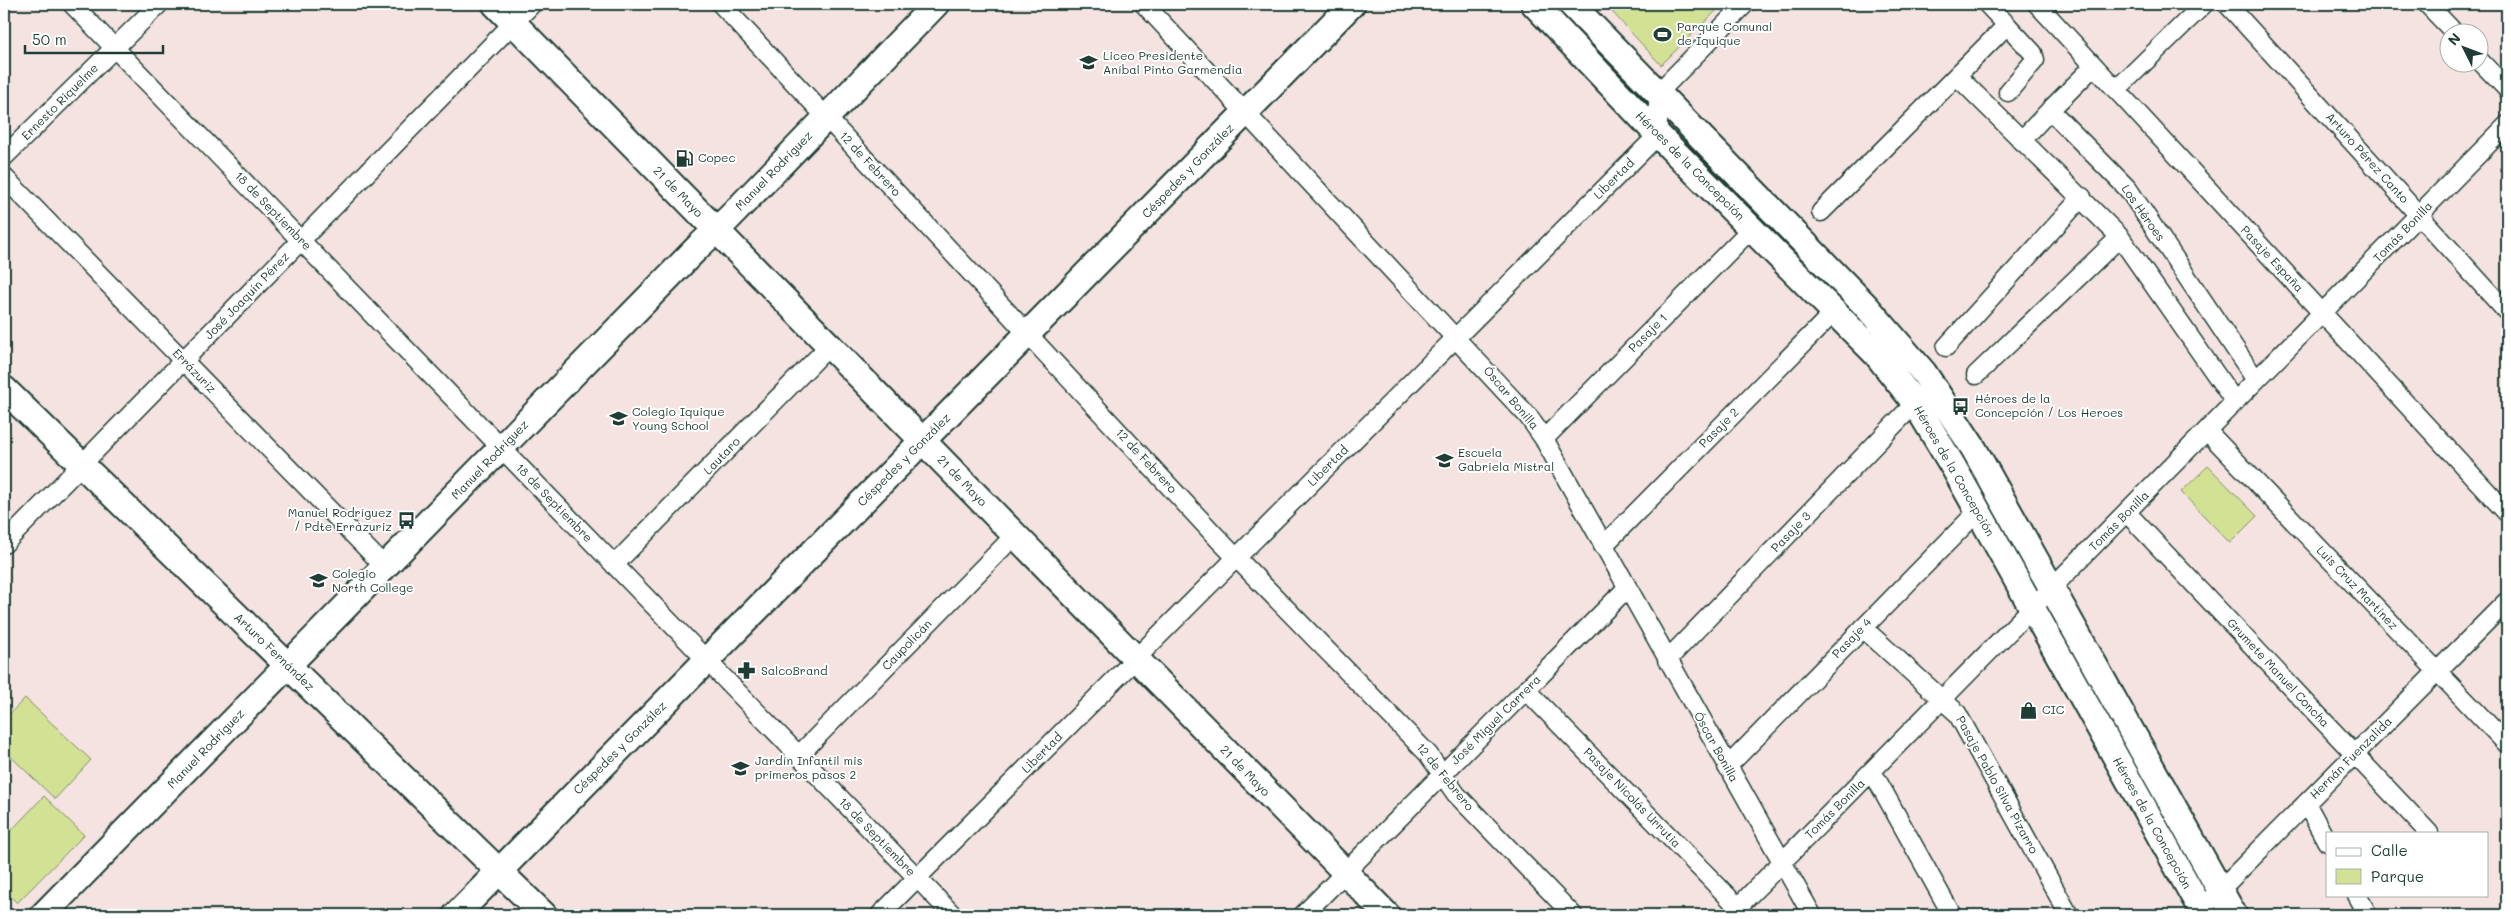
<svg xmlns="http://www.w3.org/2000/svg" width="2511" height="919" font-family="Mali,sans-serif">
  <style>
    .green { fill: #d3e194; stroke: #798f64 }
    .lines { fill: none; stroke-linecap: round; stroke-linejoin: round }
    .street-casing { stroke: #1f3d34; stroke-width: 21 }
    .secondary-casing { stroke: #1f3d34; stroke-width: 29 }
    .street { stroke: #fff; stroke-width: 18 }
    .secondary { stroke: #fff; stroke-width: 25 }
    .labels { text-anchor: middle; stroke-width: 4; stroke-linejoin: round; paint-order: stroke }
    .poi-label { font-size: 12px; fill: #1f3d34; stroke: #fff; text-anchor: start }
    .street-label { font-size: 12px; fill: #1f3d34; stroke: #fff }
  </style>
  <rect width="100%" height="100%" fill="#f4e3e1"/>
  <filter id="ink" filterUnits="userSpaceOnUse"><feTurbulence type="fractalNoise" baseFrequency=".02" numOctaves="2"/><feDisplacementMap in="SourceGraphic" scale="10" xChannelSelector="R" yChannelSelector="G"/><feConvolveMatrix kernelMatrix="1 2 1 2 8 2 1 2 1" color-interpolation-filters="sRGB"/></filter>
  <g filter="url(#ink)">
    <path class="green" d="M1605,4H1723L1661,65Z
      M2208,466L2257,516L2230,543L2181,492Z
      M25,698L91,760L55,799L4,750V720Z
      M44,796L84,835L17,903L4,890V838Z"/>
    <g class="lines">
      <defs>
        <path id="street" d="M72,4L953,915
          M721,4L1222,543L1428,754L1456,794L1573,915
          M1144,4L1528,416L1544,439L1812,915
          M2037,4L2507,513
          M2227,4L2507,312
          M2427,4L2454,32
          M2007,25L2033,53L2035,60L2008,92
          M2478,59L2507,89
          M2094,66L2050,110L2128,189L2256,380
          M1957,76L2120,237L2235,402
          M2116,90L2204,4
          M2021,141L2050,110
          M4,157L159,4
          M4,177L385,567
          M1821,212L2007,25L1987,4
          M1946,347L2082,197
          M1976,375L2120,237
          M2207,431L2507,744
          M1544,439L1752,228
          M2127,513L2429,833
          M4,544L532,4
          M1603,546L1835,311
          M614,565L829,346
          M1863,628L1957,713L2069,915
          M1667,660L1915,403
          M1526,690L1738,907
          M799,755L1014,536
          M1727,767L1978,511
          M1872,771L1952,915
          M2306,803L2327,842
          M2357,895L2368,915
          M880,915L1658,135V93L1745,4
          M1303,915L1627,588
          M1730,915L2507,125
          M2195,915L2507,601"/>
        <path id="secondary" d="M495,4L1387,915
          M1534,4L1658,135L1877,355L1915,403L1954,468L2204,915
          M1571,4L1866,306L1924,373L1974,449L2234,915
          M4,389L544,915
          M43,915L698,247L728,219L936,4
          M456,915L1352,4"/>
      </defs>
      <use href="#street" class="street-casing"/>
      <use href="#secondary" class="secondary-casing"/>
      <use href="#street" class="street"/>
      <use href="#secondary" class="secondary"/>
    </g>
  </g>
  <defs>
    <symbol id="stadium-bare" viewBox="-9 -9 18 18"><path d="M0-5a6.5 5 0 1 0 0 10a6.5 5 0 1 0 0-10ZM-3.5-1.8h7v3.6h-7Z" fill="#1f3d34" stroke="#fff" stroke-width="2.5" paint-order="stroke"/></symbol>
    <symbol id="school-bare" viewBox="-9 -9 18 18"><path d="M0-5L7-2L0 1L-7-2ZM-4 1L0 2.5L4 1V4Q0 6-4 4Z" fill="#1f3d34" stroke="#fff" stroke-width="2.5" paint-order="stroke"/></symbol>
    <symbol id="fuel-bare" viewBox="-9 -9 18 18"><path d="M-5.5-6h7V0h2V4h1.3V-2.5L3-4.5l.8-.8L6-3V5H2.5V1h-1V6h-7ZM-4.2-4.7v3.2H.2V-4.7Z" fill="#1f3d34" stroke="#fff" stroke-width="2.5" paint-order="stroke"/></symbol>
    <symbol id="bus-bare" viewBox="-9 -9 18 18"><path d="M-5-6H5V4H4V6H2V4H-2V6H-4V4H-5ZM-3.5-4V0h7V-4ZM-3.5 1.2v1.5H-2V1.2ZM2 1.2v1.5H3.5V1.2Z" fill="#1f3d34" stroke="#fff" stroke-width="2.5" paint-order="stroke"/></symbol>
    <symbol id="pharmacy-bare" viewBox="-9 -9 18 18"><path d="M-2-6h4v4h4v4h-4v4h-4v-4h-4v-4h4Z" fill="#1f3d34" stroke="#fff" stroke-width="2.5" paint-order="stroke"/></symbol>
    <symbol id="shop-bare" viewBox="-9 -9 18 18"><path d="M-5-2.5h2.3a2.7 3.5 0 0 1 5.4 0H5L5.5 6h-11ZM-1.5-2.5h3a1.5 2.3 0 0 0-3 0Z" fill="#1f3d34" stroke="#fff" stroke-width="2.5" paint-order="stroke"/></symbol>
  </defs>
  <g fill-rule="evenodd">
    <use href="#stadium-bare" x="1650" y="22" width="25" height="25"/>
    <use href="#school-bare" x="1076" y="50" width="25" height="25"/>
    <use href="#fuel-bare" x="672" y="146" width="25" height="25"/>
    <use href="#bus-bare" x="1948" y="394" width="25" height="25"/>
    <use href="#school-bare" x="606" y="406" width="25" height="25"/>
    <use href="#school-bare" x="1432" y="448" width="25" height="25"/>
    <use href="#bus-bare" x="394" y="508" width="25" height="25"/>
    <use href="#school-bare" x="306" y="568" width="25" height="25"/>
    <use href="#pharmacy-bare" x="734" y="658" width="25" height="25"/>
    <use href="#shop-bare" x="2016" y="698" width="25" height="25"/>
    <use href="#school-bare" x="728" y="756" width="25" height="25"/>
  </g>
  <g class="labels">
    <g class="poi-label">
      <text x="1677" y="31">Parque Comunal<tspan x="1677" dy="14">de Iquique</tspan></text>
      <text x="1103" y="60">Liceo Presidente<tspan x="1103" dy="14">Aníbal Pinto Garmendia</tspan></text>
      <text x="698" y="162">Copec</text>
      <text x="1975" y="403">Héroes de la<tspan x="1975" dy="14">Concepción / Los Heroes</tspan></text>
      <text x="632" y="416">Colegio Iquique<tspan x="632" dy="14">Young School</tspan></text>
      <text x="1458" y="457">Escuela<tspan x="1458" dy="14">Gabriela Mistral</tspan></text>
      <text x="392" y="517" text-anchor="end">Manuel Rodríguez<tspan x="392" dy="14">/ Pdte Errázuriz</tspan></text>
      <text x="332" y="578">Colegio<tspan x="332" dy="14">North College</tspan></text>
      <text x="761" y="675">SalcoBrand</text>
      <text x="2042" y="714">CIC</text>
      <text x="755" y="765">Jardín Infantil mis<tspan x="755" dy="14">primeros pasos 2</tspan></text>
    </g>
    <g class="street-label">
      <text transform="translate(60 102) rotate(-45)" y="4">Ernesto Riquelme</text>
      <text transform="translate(2367 158) rotate(48)" y="4">Arturo Pérez Canto</text>
      <text transform="translate(870 164) rotate(47)" y="4">12 de Febrero</text>
      <text transform="translate(1690 166) rotate(45)" y="4">Héroes de la Concepción</text>
      <text transform="translate(774 171) rotate(-46)" y="4">Manuel Rodríguez</text>
      <text transform="translate(1188 171) rotate(-46)" y="4">Céspedes y González</text>
      <text transform="translate(1614 179) rotate(-45)" y="4">Libertad</text>
      <text transform="translate(678 192) rotate(46)" y="4">21 de Mayo</text>
      <text transform="translate(273 211) rotate(46)" y="4">18 de Septiembre</text>
      <text transform="translate(2143 213) rotate(55)" y="4">Los Héroes</text>
      <text transform="translate(2403 232) rotate(-46)" y="4">Tomás Bonilla</text>
      <text transform="translate(2272 259) rotate(47)" y="4">Pasaje España</text>
      <text transform="translate(247 296) rotate(-46)" y="4">José Joaquín Pérez</text>
      <text transform="translate(1648 333) rotate(-45)" y="4">Pasaje 1</text>
      <text transform="translate(194 371) rotate(46)" y="4">Errázuriz</text>
      <text transform="translate(1511 398) rotate(50)" y="4">Óscar Bonilla</text>
      <text transform="translate(1719 428) rotate(-45)" y="4">Pasaje 2</text>
      <text transform="translate(722 456) rotate(-46)" y="4">Lautaro</text>
      <text transform="translate(490 460) rotate(-46)" y="4">Manuel Rodríguez</text>
      <text transform="translate(904 460) rotate(-45)" y="4">Céspedes y González</text>
      <text transform="translate(1146 461) rotate(47)" y="4">12 de Febrero</text>
      <text transform="translate(1328 466) rotate(-45)" y="4">Libertad</text>
      <text transform="translate(1954 471) rotate(60)" y="4">Héroes de la Concepción</text>
      <text transform="translate(962 481) rotate(46)" y="4">21 de Mayo</text>
      <text transform="translate(554 503) rotate(46)" y="4">18 de Septiembre</text>
      <text transform="translate(2119 521) rotate(-45)" y="4">Tomás Bonilla</text>
      <text transform="translate(1791 532) rotate(-46)" y="4">Pasaje 3</text>
      <text transform="translate(2357 588) rotate(46)" y="4">Luis Cruz Martínez</text>
      <text transform="translate(1852 638) rotate(-46)" y="4">Pasaje 4</text>
      <text transform="translate(907 645) rotate(-46)" y="4">Caupolicán</text>
      <text transform="translate(274 652) rotate(44)" y="4">Arturo Fernández</text>
      <text transform="translate(2278 673) rotate(47)" y="4">Grumete Manuel Concha</text>
      <text transform="translate(1496 720) rotate(-45)" y="4">José Miguel Carrera</text>
      <text transform="translate(1716 747) rotate(61)" y="4">Óscar Bonilla</text>
      <text transform="translate(620 748) rotate(-45)" y="4">Céspedes y González</text>
      <text transform="translate(206 749) rotate(-46)" y="4">Manuel Rodríguez</text>
      <text transform="translate(1042 753) rotate(-45)" y="4">Libertad</text>
      <text transform="translate(2351 758) rotate(-45)" y="4">Hernán Fuenzalida</text>
      <text transform="translate(1245 771) rotate(46)" y="4">21 de Mayo</text>
      <text transform="translate(1445 777) rotate(51)" y="4">12 de Febrero</text>
      <text transform="translate(1997 785) rotate(61)" y="4">Pasaje Pablo Silva Pizarro</text>
      <text transform="translate(1632 798) rotate(46)" y="4">Pasaje Nicolás Urrutia</text>
      <text transform="translate(1835 809) rotate(-45)" y="4">Tomás Bonilla</text>
      <text transform="translate(2152 823) rotate(61)" y="4">Héroes de la Concepción</text>
      <text transform="translate(877 837) rotate(46)" y="4">18 de Septiembre</text>
    </g>
  </g>
  <rect width="2511" height="919" fill="none" stroke="#fff" stroke-width="20"/>
  <rect x="10" y="10" width="2491" height="899" fill="none" stroke="#1f3d34" stroke-width="2" filter="url(#ink)"/>
  <rect x="2326" y="832" width="162" height="65" fill="#ffffff" stroke="#a5b1ae"/>
  <rect x="2336" y="848" width="25" height="8" fill="#ffffff" stroke="#a5b1ae"/>
  <text x="2371" y="856" font-size="15" fill="#1f3d34">Calle</text>
  <rect x="2336" y="869" width="25" height="15" fill="#d3e194" stroke="#a5b1ae"/>
  <text x="2371" y="882" font-size="15" fill="#1f3d34">Parque</text>
  <g transform="translate(2464 48) rotate(312)"><circle r="24" fill="#ffffff" stroke="#a5b1ae"/>
  <path d="M0-4L9 19L0 12L-9 19Z" fill="#1f3d34"/>
  <text y="-8" font-size="14" font-weight="bold" text-anchor="middle" fill="#1f3d34">N</text>
  </g>
  <path d="M25 45v8h138v-8" fill="none" stroke="#1f3d34" stroke-width="2.5"/>
  <text x="32" y="45" font-size="15" fill="#1f3d34" stroke="#ffffff" stroke-width="4" paint-order="stroke">50 m</text>
</svg>
